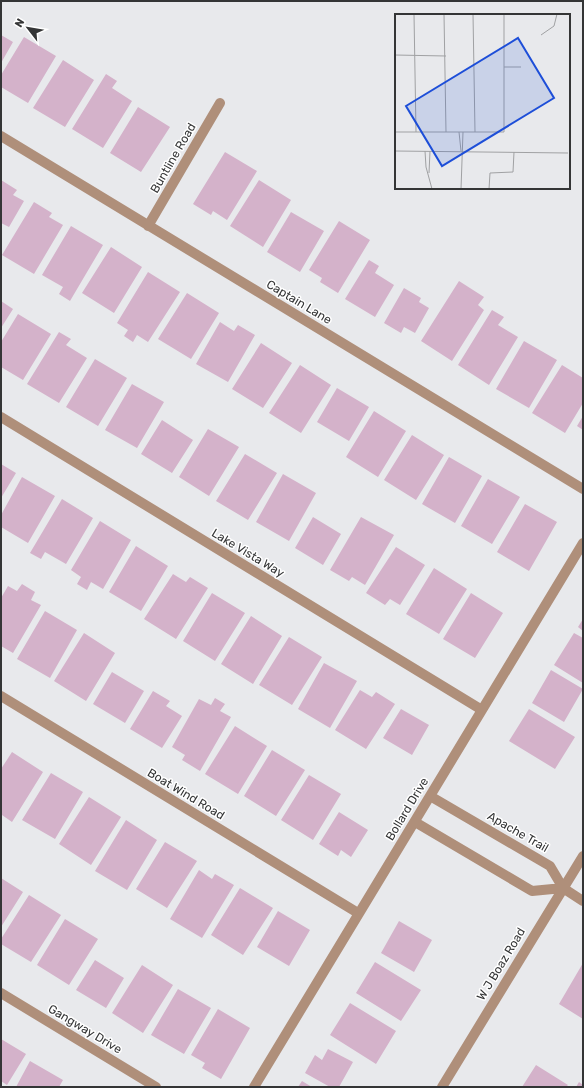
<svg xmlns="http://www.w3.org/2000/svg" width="584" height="1088" font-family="Rubik,sans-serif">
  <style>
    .building { fill: #d4b2ca }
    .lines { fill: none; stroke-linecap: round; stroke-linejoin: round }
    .minor { stroke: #af8f7a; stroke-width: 10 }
    .labels { text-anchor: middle; stroke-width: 3; stroke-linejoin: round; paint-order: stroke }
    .street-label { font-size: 12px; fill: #343536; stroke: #fff }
    .inset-road { fill: none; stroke: #a0a1a3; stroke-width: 1 }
    .view { fill: #1d4ed8; fill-opacity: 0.15; stroke: #1d4ed8; stroke-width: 2 }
    .inset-edge { fill: none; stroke: #343536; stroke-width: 2 }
  </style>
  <rect width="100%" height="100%" fill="#e8e9ec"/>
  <path class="building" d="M1,35L13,42L1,63Z
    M24,37L56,56L28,103L1,87V75Z
    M63,60L94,80L65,127L33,108Z
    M106,74L117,81L112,88L132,101L103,148L72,129Z
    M138,107L170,127L141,172L110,153Z
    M225,152L257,171L227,220L213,211L211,215L193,204Z
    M1,180L17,190L13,195L24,201L9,227L1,223Z
    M259,180L291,200L263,247L230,226Z
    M34,202L52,213L49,217L63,225L34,274L2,255Z
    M291,212L324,231L300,272L267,252Z
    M339,221L370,240L338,293L320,282L322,278L309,270Z
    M71,226L103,245L70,301L59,294L63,287L42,275Z
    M111,247L142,267L114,313L82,293Z
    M369,260L379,266L375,273L394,285L375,317L345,299Z
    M148,272L180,292L148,342L137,335L133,342L124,336L128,330L117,323Z
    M459,281L484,297L478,305L484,310L452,361L421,341Z
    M404,288L421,298L419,302L429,308L415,333L404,327L401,333L384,323Z
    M187,293L219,313L191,359L158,339Z
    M1,301L13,309L1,328Z
    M492,310L504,317L498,325L518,337L489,385L458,365Z
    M18,314L51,334L23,380L1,367V342Z
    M220,322L234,331L238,325L255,335L228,382L196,364Z
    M59,332L71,339L66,345L87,358L59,403L27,384Z
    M524,341L557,360L529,408L496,389Z
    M261,343L292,363L263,408L232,389Z
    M95,359L127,378L98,426L66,407Z
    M300,365L331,385L301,433L269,413Z
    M562,365L583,378V403L565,433L532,413Z
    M132,384L164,402L137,448L105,430Z
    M337,388L369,407L349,441L317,422Z
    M374,411L406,431L378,477L346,457Z
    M583,416V430L577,426Z
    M162,420L193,440L172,473L141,454Z
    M208,429L239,447L209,496L179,477Z
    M412,435L444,455L416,500L384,480Z
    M245,454L277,473L248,520L216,501Z
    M449,457L482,476L455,523L422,504Z
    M1,464L16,473L1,498Z
    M283,474L316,493L289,541L256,522Z
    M22,477L55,496L28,543L1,527V515Z
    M488,479L520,497L492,544L461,526Z
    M62,499L93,518L66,564L45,552L41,559L30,553Z
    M525,504L557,522L529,571L497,552Z
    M313,517L341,534L323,565L295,548Z
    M361,517L394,535L365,585L352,577L349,581L330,570Z
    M100,521L131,540L103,589L91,582L87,590L77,584L81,577L71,570Z
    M136,546L168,566L141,611L109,592Z
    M396,547L425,565L400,605L390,599L385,605L366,593Z
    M434,568L467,589L439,634L406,614Z
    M173,574L186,582L190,577L208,588L176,639L144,619Z
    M22,584L35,592L31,600L41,605L13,653L1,646V598L8,586L17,591Z
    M212,593L245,613L215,661L183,641Z
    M471,593L503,613L475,658L443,639Z
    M45,611L77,630L50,678L17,659Z
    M251,616L282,636L253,684L221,664Z
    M583,619V631L578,627Z
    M84,633L115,653L86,701L54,681Z
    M574,633L583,638V683L554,665Z
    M289,637L322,657L292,705L259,685Z
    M324,663L357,681L330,728L298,709Z
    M551,670L583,689L564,722L532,703Z
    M112,672L144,691L125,723L93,704Z
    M360,690L372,697L376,692L395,704L366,749L335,730Z
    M153,691L170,701L166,706L182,716L162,748L130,729Z
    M215,698L225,704L220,711L231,717L200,771L182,760L185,755L172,747L199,699L211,705Z
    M401,709L429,725L412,755L383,738Z
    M529,709L575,737L555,769L509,741Z
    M235,726L267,746L238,794L205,774Z
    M272,750L305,770L276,816L244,796Z
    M12,752L43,772L12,822L2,815L1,818V769Z
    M51,773L83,792L55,839L22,820Z
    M309,775L341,794L313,840L281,820Z
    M89,797L121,817L91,865L59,844Z
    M339,812L368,830L351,857L341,850L338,856L319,844Z
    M126,820L157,840L127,890L95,871Z
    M165,842L197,861L167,908L136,889Z
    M199,870L212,879L215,874L234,885L202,938L170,919Z
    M1,878L23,892L1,927Z
    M240,888L273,908L243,955L211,935Z
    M29,895L61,915L31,962L1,944V939Z
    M278,911L310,930L289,966L257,947Z
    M65,919L98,939L69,985L37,965Z
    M399,921L432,940L414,972L381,953Z
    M95,960L124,978L106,1008L76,990Z
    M375,962L421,990L401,1021L356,993Z
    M583,963V1019L559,1004Z
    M142,965L173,985L143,1033L112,1013Z
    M178,989L211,1008L184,1054L151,1035Z
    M350,1003L396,1031L376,1064L330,1035Z
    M218,1009L250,1028L221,1079L202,1068L205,1063L191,1055Z
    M1,1039L26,1054L7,1085L1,1081Z
    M328,1049L353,1062L339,1087H330L305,1073L315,1055L322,1060Z
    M30,1061L63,1080L59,1087H16Z
    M536,1065L568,1085L566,1087H522Z
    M302,1081L312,1087H298Z
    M579,1082L583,1085V1087H576Z"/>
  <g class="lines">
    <path class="minor" d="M1,136L583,489
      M148,226L220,103
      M1,417L482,710
      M1,696L358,913
      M430,796L550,866L563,888L583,901
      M415,822L532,891L563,888
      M1,993L156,1087
      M254,1087L583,543
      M442,1087L583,856"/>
  </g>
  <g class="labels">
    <g class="street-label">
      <text transform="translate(173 158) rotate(-60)" y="4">Buntline Road</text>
      <text transform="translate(299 302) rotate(31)" y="4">Captain Lane</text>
      <text transform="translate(248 553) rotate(31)" y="4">Lake Vista Way</text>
      <text transform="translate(186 794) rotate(31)" y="4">Boat Wind Road</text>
      <text transform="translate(407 809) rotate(-59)" y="4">Bollard Drive</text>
      <text transform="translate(518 832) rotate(30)" y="4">Apache Trail</text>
      <text transform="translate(501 964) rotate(-59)" y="4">W J Boaz Road</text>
      <text transform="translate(85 1029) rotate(31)" y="4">Gangway Drive</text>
    </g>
  </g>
  <g transform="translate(395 14)">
    <rect width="175" height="175" fill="#e8e9ec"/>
    <path class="inset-road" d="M19,0L21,118M49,0L51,118M78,0L80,118M146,21L159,12L162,0M0,41L51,42M109,53H126M0,118H109V0M64,118L66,137M0,137L173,139M30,137L31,153L37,175M34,159L35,137M66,175L68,118M94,175L95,159L118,158L119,138M175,175V149"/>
    <path class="view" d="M123,24L159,84L47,152L11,92Z"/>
    <rect width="175" height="175" class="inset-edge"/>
  </g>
  <rect width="584" height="1088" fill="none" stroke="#343536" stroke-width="4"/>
  <g transform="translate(28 28) rotate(301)" stroke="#ffffff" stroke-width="3" paint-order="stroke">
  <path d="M0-3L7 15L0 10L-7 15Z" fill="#343536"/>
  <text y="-6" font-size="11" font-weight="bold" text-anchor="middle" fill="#343536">N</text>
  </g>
</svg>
